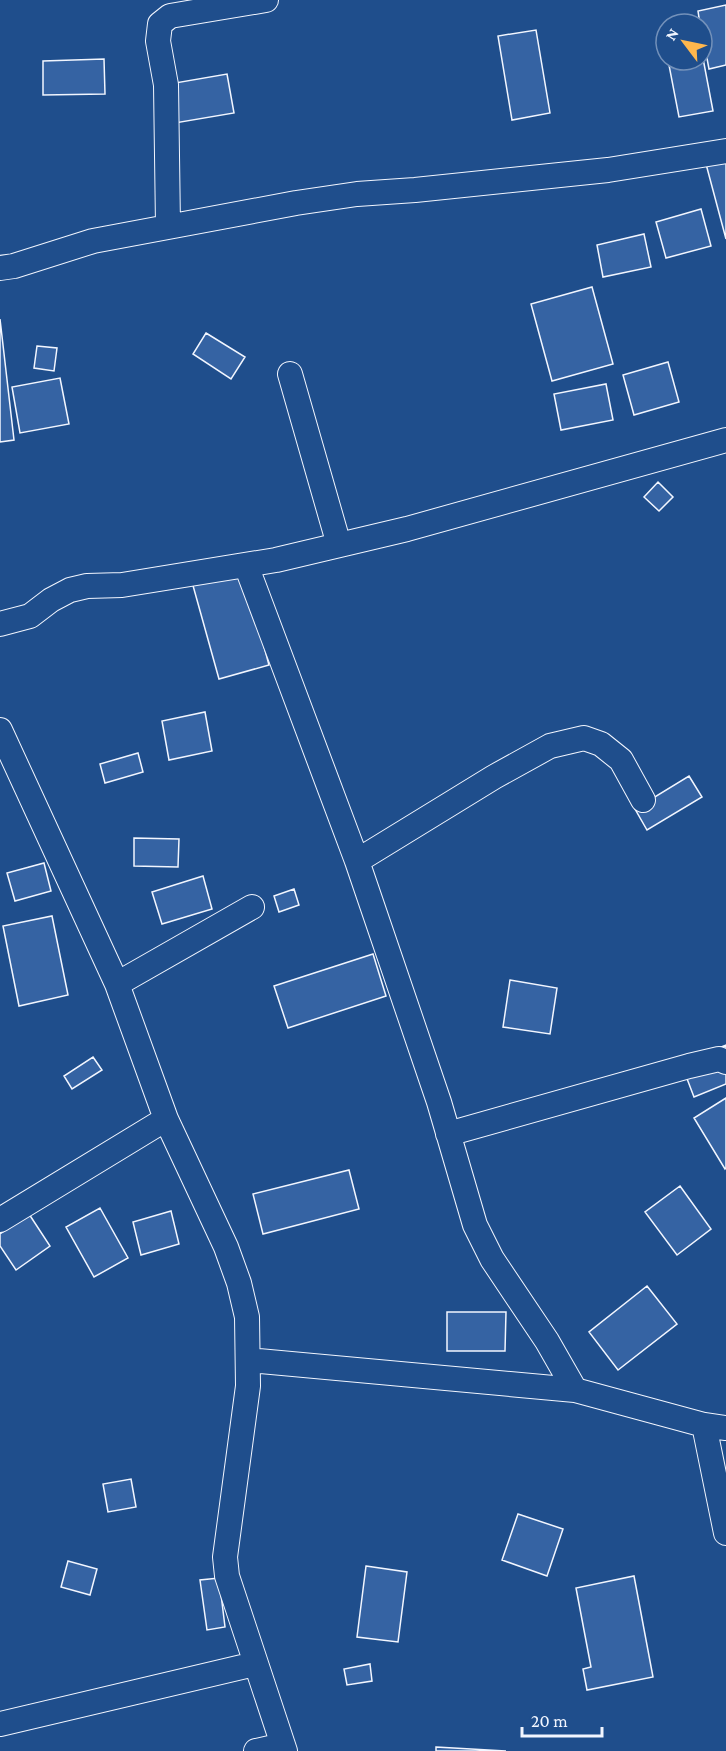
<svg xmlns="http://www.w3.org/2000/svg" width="726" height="1751" font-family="'Crimson Pro',serif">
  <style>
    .building { fill: #3563a3; stroke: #f2f6ff; stroke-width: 1.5 }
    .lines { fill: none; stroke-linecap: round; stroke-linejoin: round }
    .minor-casing { stroke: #f2f6ff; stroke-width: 26 }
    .minor { stroke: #1f4e8c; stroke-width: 24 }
  </style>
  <rect width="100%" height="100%" fill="#1f4e8c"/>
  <path class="building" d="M726,5V65L709,69L702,32V24H700L698,11Z
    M536,30L550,113L512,120L498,36Z
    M702,53L713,111L679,117L668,60H702Z
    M104,59L105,94L43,95V61Z
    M227,74L234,113L175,123L169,84Z
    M726,159V239L706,164Z
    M701,209L711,246L666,258L656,222Z
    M644,234L651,267L603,277L597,245Z
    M592,287L613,364L552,381L531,304Z
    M0,319L14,440L0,442Z
    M206,333L245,357L231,379L193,354Z
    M37,346L57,348L54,371L34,368Z
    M668,362L679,402L634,415L623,375Z
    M60,378L69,424L20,433L12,387Z
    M606,384L613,420L561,430L554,394Z
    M658,482L673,497L659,511L644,497Z
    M243,568L269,665L219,679L192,582Z
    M205,712L212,751L169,760L162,721Z
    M138,753L143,772L105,783L100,764Z
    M689,776L702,797L647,830L635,809Z
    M134,838L179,839L178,867L134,866Z
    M44,863L51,891L15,901L7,873Z
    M203,876L212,909L162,924L152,892Z
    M294,889L299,905L279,912L274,896Z
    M52,916L68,995L19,1006L3,926Z
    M52,916L68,995L19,1006L3,926Z
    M373,954L386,996L288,1028L274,986Z
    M510,980L557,988L550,1034L503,1027Z
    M726,1045V1084L694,1097L681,1063Z
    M93,1057L102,1070L72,1089L64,1076Z
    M726,1098V1168L725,1169L694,1118Z
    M349,1170L359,1209L263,1234L253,1194Z
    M680,1186L711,1229L677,1255L645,1212Z
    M100,1208L128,1258L94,1277L66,1227Z
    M171,1211L179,1244L141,1255L133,1222Z
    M29,1214L50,1246L16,1270L0,1246V1234Z
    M647,1286L677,1324L618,1370L589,1332Z
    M447,1312H506L505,1351H447Z
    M131,1479L136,1507L108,1512L103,1484Z
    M518,1514L563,1529L547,1576L502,1560Z
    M68,1561L97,1569L90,1595L61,1587Z
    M366,1566L407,1572L398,1642L357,1637Z
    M634,1576L653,1677L587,1690L583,1669L591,1667L576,1588Z
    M219,1578L225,1627L207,1630L200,1580Z
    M370,1664L372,1681L347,1685L344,1669Z
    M436,1747L506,1751H436Z"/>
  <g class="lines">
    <defs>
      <path id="minor" d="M168,226L166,85L158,41L160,24L170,16L266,0
        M0,268L14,266L93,241L296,203L357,194L415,190L608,170L726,151
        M290,374L339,545
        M246,565L357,861L439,1102L475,1225L492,1259L547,1341L575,1390
        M0,624L30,616L51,600L70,590L87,586L122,585L276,560L407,529L726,440
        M0,730L117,984L166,1119L226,1247L239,1283L247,1317L248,1386L225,1557L227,1576L285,1751
        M357,861L494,777L550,746L584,738L601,744L621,760L643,800
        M117,984L252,907
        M448,1134L689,1066L719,1059L726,1062
        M0,1220L166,1119
        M248,1360L575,1390L704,1425L726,1428
        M704,1425L726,1533
        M0,1724L255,1664
        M256,1751L283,1745"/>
    </defs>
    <use href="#minor" class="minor-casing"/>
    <use href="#minor" class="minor"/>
  </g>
  <g transform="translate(684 42) rotate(302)"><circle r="28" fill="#1f4e8c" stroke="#7391ba" stroke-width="1.5"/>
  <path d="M0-4.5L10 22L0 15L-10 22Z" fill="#ffb74d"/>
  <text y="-9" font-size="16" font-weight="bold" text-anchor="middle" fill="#f2f6ff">N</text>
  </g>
  <path d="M522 1727v9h80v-9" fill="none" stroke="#f2f6ff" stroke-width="3"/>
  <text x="531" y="1727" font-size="18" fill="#f2f6ff" stroke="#1f4e8c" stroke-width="4.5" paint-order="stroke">20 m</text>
</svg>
